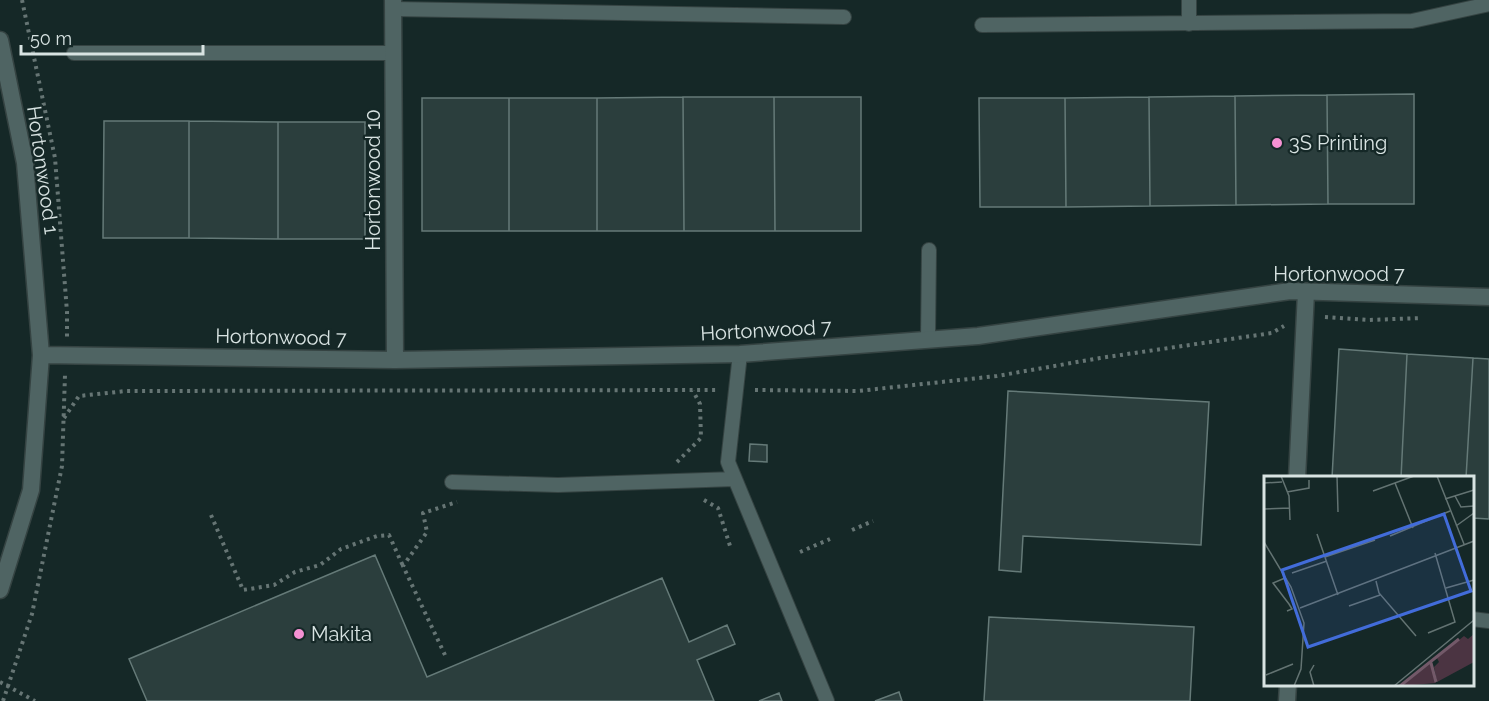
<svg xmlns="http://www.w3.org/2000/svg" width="1489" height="701" font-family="Raleway,sans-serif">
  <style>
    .building { fill: #2b3e3d; stroke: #657a78; stroke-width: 1.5 }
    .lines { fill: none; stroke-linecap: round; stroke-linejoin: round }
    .service-casing { stroke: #354342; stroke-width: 16 }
    .minor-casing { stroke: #354342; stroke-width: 19 }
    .path { stroke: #667574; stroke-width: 4; stroke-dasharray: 3 4.5; stroke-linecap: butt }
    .service { stroke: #4f6463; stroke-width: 14 }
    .minor { stroke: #4f6463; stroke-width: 16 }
    .poi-dot { fill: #f591d3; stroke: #152827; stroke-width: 2 }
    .labels { text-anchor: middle; stroke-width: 4.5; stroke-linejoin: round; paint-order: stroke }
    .poi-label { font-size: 20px; fill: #d8e3e2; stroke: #152827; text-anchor: start }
    .street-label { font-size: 20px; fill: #d8e3e2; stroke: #152827 }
    .inset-river { fill: none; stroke: #735969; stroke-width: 3 }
    .inset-road { fill: none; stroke: #637372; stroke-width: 1.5 }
    .view { fill: #426cda; fill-opacity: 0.15; stroke: #426cda; stroke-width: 3 }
    .inset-edge { fill: none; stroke: #d8e3e2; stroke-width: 3 }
  </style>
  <rect width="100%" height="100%" fill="#152827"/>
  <path class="building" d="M1414,94V204H1328L1327,95Z
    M1327,95L1328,204L1236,205L1235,96Z
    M1235,96L1236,205L1150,206L1149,97Z
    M683,97L684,231H597V98Z
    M683,97H774L775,231H684Z
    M774,97H861V231H775Z
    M1149,97L1150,206L1066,207L1065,98Z
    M422,98H509V231H422Z
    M509,98H597V231H509Z
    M979,98H1065L1066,207H980Z
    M104,121H189V238H103Z
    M189,121L278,122V239L189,238Z
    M278,122H365V239H278Z
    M1339,349L1407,354L1401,478H1332Z
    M1407,354L1473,358L1466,478H1401Z
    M1473,358L1489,359V519L1472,518V478H1466Z
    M1008,391L1209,402L1201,545L1023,536L1021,572L999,570Z
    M750,444L767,445V462L749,461Z
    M375,555L427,677L662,578L689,642L727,625L735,644L697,660L714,701H147L129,659Z
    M989,617L1194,627L1190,701H984Z
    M899,692L902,701H875Z
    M779,693L782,701H759Z"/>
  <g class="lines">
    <defs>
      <path id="service" d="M1189,0V24
        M393,9L844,17
        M982,25L1412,21L1489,4
        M74,53H394
        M928,340L929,250
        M740,354L728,462L827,701
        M452,482L558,485L735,479
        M1472,619L1489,621"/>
      <path id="minor" d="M393,0L395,360
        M0,40L25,163L41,355L31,490L0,590
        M41,355L395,360L740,354L978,336L1290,291L1489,297
        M1297,478L1306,292
        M1287,701L1288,684"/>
    </defs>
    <use href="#service" class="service-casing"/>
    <use href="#minor" class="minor-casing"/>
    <path class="path" d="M22,0L55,158L67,312V337
      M1325,317L1369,320L1422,318
      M755,390L858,391L997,376L1100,358L1272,333L1284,326
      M64,418L79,396L126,391L717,390
      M677,462L701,438L700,404L693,391
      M704,500L718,508L731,549
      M211,515L243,590L274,585L295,572L320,565L341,549L377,536L389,535L403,566
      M852,530L873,521
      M800,552L830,539
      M445,655L403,566L427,532L423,513L457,502
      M0,682L35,701
      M3,701L32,614L62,466L65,375"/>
    <use href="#service" class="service"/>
    <use href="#minor" class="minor"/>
  </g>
  <g class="poi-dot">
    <circle cx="1277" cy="143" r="6"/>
    <circle cx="299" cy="634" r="6"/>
  </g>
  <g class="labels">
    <g class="poi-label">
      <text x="1289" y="150">3S Printing</text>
      <text x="311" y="641">Makita</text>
    </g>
    <g class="street-label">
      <text transform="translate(43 170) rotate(82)" y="7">Hortonwood 1</text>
      <text transform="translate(373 180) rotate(-90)" y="7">Hortonwood 10</text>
      <text x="1339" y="281">Hortonwood 7</text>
      <text transform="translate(766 330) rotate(-3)" y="7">Hortonwood 7</text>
      <text transform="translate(281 337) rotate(1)" y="7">Hortonwood 7</text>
    </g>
  </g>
  <g transform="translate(1264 476)">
    <rect width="210" height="210" fill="#152827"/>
    <path d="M210,158V186L173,206L170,191L175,186L173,182L200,160L204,163ZM166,188L172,207L138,210Z" fill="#4b3442"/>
    <path class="inset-river" d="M167,187L172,206M136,210L195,163"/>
    <path class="inset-road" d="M17,0L25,20L26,44M73,0L74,36M173,0L200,68M0,7L18,6M131,7L149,52M109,15L150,0M23,16L45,12V4M191,20L197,31L210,30M181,23L210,14M0,33L26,32M192,50L210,37M53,58L74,119M126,60L186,35M0,66L27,111L40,147L37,193L30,210M61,81L111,64M28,97L63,85M21,102L9,107L25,128L28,133L23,135M112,105L115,117L152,160M182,112L210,104M85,130L116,119M36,132L210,65M164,157L191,146L171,77M2,199L29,188M50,210L46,196L50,189M130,210L210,144"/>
    <path class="view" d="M180,38L207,115L44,171L18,94Z"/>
    <rect width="210" height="210" class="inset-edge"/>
  </g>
  <path d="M21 45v9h182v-9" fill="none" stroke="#d8e3e2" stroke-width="3"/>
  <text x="30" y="45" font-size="18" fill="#d8e3e2" stroke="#152827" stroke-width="4.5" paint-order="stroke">50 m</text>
</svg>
